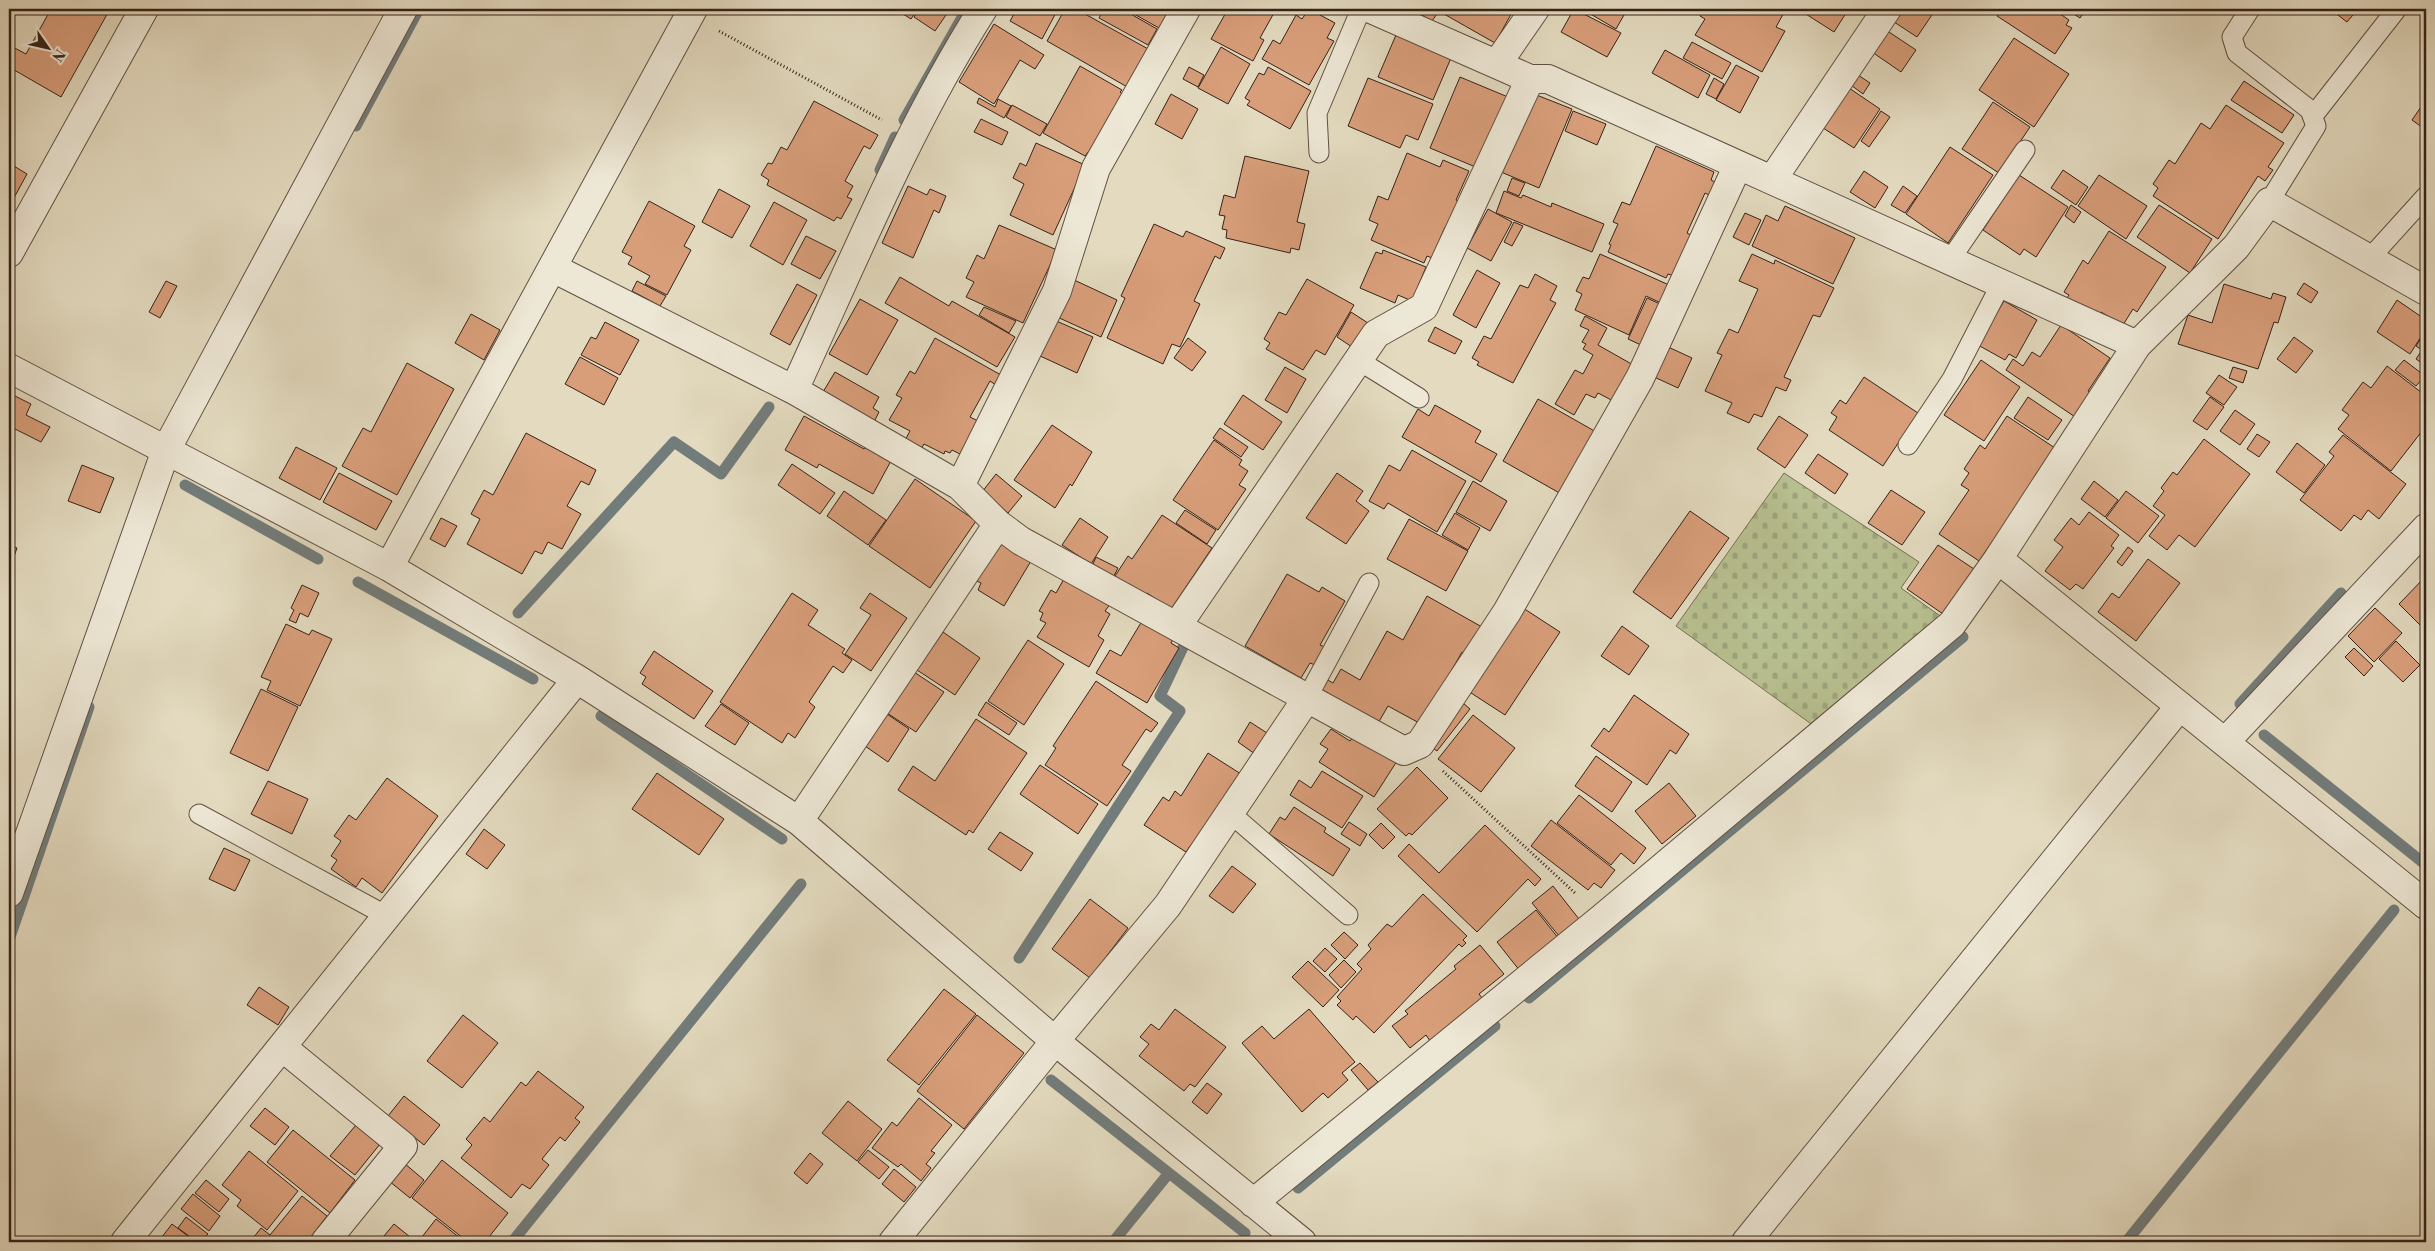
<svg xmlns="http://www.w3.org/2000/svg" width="2435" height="1251" font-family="'Libre Bodoni',serif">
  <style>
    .cemetery { fill: url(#cemetery-stones); stroke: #767054 }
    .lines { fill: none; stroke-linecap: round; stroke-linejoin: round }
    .stream { stroke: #727c7b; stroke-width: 11 }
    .building { fill: #d89e7a; stroke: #362219 }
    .service-casing { stroke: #615042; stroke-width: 21 }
    .minor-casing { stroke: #615042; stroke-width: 30 }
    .path { stroke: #362219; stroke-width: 3; stroke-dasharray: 1 2.5; stroke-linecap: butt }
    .service { stroke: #ede7d5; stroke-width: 19 }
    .minor { stroke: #ede7d5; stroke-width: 28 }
  </style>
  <defs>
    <pattern id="cemetery-stones" width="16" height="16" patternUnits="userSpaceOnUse" patternTransform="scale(1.25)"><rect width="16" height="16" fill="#b7be8f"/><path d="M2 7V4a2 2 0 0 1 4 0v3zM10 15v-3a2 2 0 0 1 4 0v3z" fill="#9ea37b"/></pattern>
  </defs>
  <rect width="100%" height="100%" fill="#e3dabf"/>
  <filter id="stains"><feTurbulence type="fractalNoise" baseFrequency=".004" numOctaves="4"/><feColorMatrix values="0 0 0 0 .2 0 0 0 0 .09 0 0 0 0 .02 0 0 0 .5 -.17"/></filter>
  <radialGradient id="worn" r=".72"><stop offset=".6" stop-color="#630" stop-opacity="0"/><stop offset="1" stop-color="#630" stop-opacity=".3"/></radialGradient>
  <path class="cemetery" d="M1784,473L1919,562L1901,588L1943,618L1814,726L1676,626Z"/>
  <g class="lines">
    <path class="stream" d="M904,120L964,14
      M356,126L419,9
      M880,170L895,137
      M185,485L318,559
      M358,582L533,679
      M518,613L674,442L721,474L769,407
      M2240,704L2341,593
      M601,716L782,839
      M2264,735L2426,865
      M9,940L89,707
      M1019,958L1180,711L1160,696L1186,641
      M1529,998L1963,637
      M1051,1080L1245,1233
      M1298,1188L1495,1026
      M512,1242L801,884
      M1113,1242L1169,1173
      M2126,1242L2394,910"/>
  </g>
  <path class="building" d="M51,9H110L61,97L9,67V50L11,46L26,54Z
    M895,9H918L911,19Z
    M920,9H936L946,15L935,31L914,17Z
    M1017,9H1058L1042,39L1010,21Z
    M1065,9H1076L1150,50L1129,88L1047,41Z
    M1104,9H1122L1157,29L1148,45L1099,18Z
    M1125,9H1170L1159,28Z
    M1228,9H1272L1275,11L1260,38L1264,40L1253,61L1211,39Z
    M1309,9L1335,23L1327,38L1334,41L1309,85L1262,59L1273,40L1280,44L1296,15L1302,19Z
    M1427,9L1439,11L1432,21L1423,16Z
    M1447,9H1514L1495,43L1444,14Z
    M1574,9L1621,33L1607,57L1561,32Z
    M1582,9H1614L1624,15L1616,29Z
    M1704,9H1786L1776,27L1785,31L1762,72L1695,35L1705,19L1700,16Z
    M1798,9H1856L1853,14L1848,10L1834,32Z
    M1899,9H1936L1917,37L1891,20Z
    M2001,9H2053L2069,20L2066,25L2072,28L2055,54L1997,16Z
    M2066,9H2086L2080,18Z
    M2330,9H2358L2347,22Z
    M994,24L1044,55L1035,69L1020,60L994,104L959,82Z
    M1886,30L1916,50L1901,72L1872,52Z
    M1396,35L1451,58L1433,100L1378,77Z
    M2014,38L2069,74L2034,127L1979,90Z
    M1692,42L1731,63L1722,79L1683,58Z
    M1221,47L1250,64L1228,104L1198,88Z
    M1665,50L1710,75L1698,98L1652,73Z
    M1736,65L1759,77L1740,113L1716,100Z
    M1080,66L1122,90L1120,92L1124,95L1092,154L1088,152L1085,156L1043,133Z
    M1189,67L1204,75L1198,87L1183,79Z
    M1268,67L1311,91L1290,129L1247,105L1250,101L1245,98L1259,73L1264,75Z
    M1858,75L1870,83L1863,94L1851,85Z
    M1460,77L1508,97L1478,168L1430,148Z
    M1368,78L1433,104L1418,140L1406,135L1400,148L1348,126Z
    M1714,78L1724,84L1716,99L1706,94Z
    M2244,81L2294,115L2282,133L2231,100Z
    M1846,86L1880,109L1854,148L1820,126Z
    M1171,94L1198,109L1182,139L1155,124Z
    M1534,94L1572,109L1539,188L1501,172Z
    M979,98L995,107L998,99L1011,106L1004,118L977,103Z
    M814,101L878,135L870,149L864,146L845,181L853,186L847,197L852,199L841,219L837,217L834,221L767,185L769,180L761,175L768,163L772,164L781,147L787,150Z
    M1993,102L2030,127L1999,173L1962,149Z
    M2423,104L2426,107V130L2412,120Z
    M1012,105L1047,124L1040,136L1006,117Z
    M2226,105L2284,143L2268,167L2273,170L2265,181L2258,176L2218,239L2153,196L2158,188L2153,184L2169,160L2175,164L2201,123L2210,129Z
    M1573,111L1606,124L1597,145L1565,131Z
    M1881,111L1890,117L1869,147L1861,141Z
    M981,119L1008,132L1002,145L974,132Z
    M1036,143L1085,165L1053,235L1010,215L1024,184L1013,178L1020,163L1026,166Z
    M1656,146L1714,172L1711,180L1717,183L1711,196L1705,193L1687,233L1693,236L1674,276L1668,274L1666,278L1608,252L1611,245L1609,244L1618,224L1613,222L1622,202L1630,205Z
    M1950,147L1993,175L1948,243L1906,214Z
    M1407,153L1440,167L1443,160L1469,171L1456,200L1463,203L1452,229L1445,227L1432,258L1427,256L1424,263L1371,240L1378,224L1369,220L1378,196L1388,200Z
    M1245,156L1309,171L1297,222L1305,224L1299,250L1291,248L1290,253L1226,238L1227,230L1222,229L1225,216L1219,215L1224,195L1235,198Z
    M9,163L27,174L9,207Z
    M2063,170L2088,187L2076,205L2051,188Z
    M1864,171L1888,187L1875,208L1850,192Z
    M2019,175L2068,207L2036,257L2024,249L2020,255L1983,230Z
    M2099,175L2147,206L2126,239L2078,206Z
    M1512,178L1525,183L1519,196L1507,191Z
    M908,186L927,195L930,189L946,196L939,213L934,210L913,258L882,243Z
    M1903,186L1917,196L1905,213L1891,205Z
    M719,189L750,206L732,238L702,222Z
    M1504,191L1521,198L1523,195L1551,207L1552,203L1604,224L1592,252L1496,213Z
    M649,201L695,226L684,246L691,250L667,295L645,284L650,276L628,264L632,257L622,252Z
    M774,202L807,220L783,265L750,246Z
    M2071,205L2081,212L2074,223L2065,216Z
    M2159,205L2212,239L2190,273L2137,237Z
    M1785,206L1855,238L1833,284L1752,246L1766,215L1778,221Z
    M1488,209L1512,222L1491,261L1467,248Z
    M1745,213L1761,220L1749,245L1733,237Z
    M1514,222L1523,226L1512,246L1504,242Z
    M1154,224L1183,237L1186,231L1225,248L1220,259L1215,256L1194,301L1200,304L1180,347L1172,344L1163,364L1107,338L1125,298L1121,296Z
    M999,225L1057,250L1023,323L966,297L974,282L966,278L977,255L984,259Z
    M2109,231L2166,267L2137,312L2133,309L2123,325L2101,312L2098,317L2067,298L2069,295L2064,292L2083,260L2088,264Z
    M806,236L836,251L820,279L791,264Z
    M1383,250L1426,267L1412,301L1398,295L1395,303L1360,288L1376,252L1382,254Z
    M1600,254L1669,285L1661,303L1646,296L1629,335L1575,310L1582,294L1576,291L1583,277L1589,279Z
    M1752,254L1774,264L1775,260L1834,288L1820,317L1813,315L1784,377L1791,380L1786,391L1776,387L1762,417L1754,414L1749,423L1727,413L1732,403L1705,391L1722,355L1717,353L1729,329L1738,333L1758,289L1739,281Z
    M1477,270L1500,283L1476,328L1453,315Z
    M1535,274L1557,286L1550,300L1556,303L1513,383L1477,365L1479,362L1472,358L1484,336L1491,339L1520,285L1528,288Z
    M900,277L949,306L952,301L1015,337L997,367L885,303Z
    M1072,279L1117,300L1101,337L1055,316Z
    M1307,279L1354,305L1325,355L1316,350L1303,370L1266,349L1270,343L1264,339L1279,312L1286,315Z
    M166,281L177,286L160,318L149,312Z
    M637,281L666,296L660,306L632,291Z
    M2304,283L2318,292L2311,303L2297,294Z
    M797,284L817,295L790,345L770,334Z
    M2224,284L2271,299L2273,293L2286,297L2278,323L2274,322L2258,369L2178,344L2188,315L2212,323Z
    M1647,298L1660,304L1641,345L1628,339Z
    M860,299L898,320L867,375L829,354Z
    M2397,300L2426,320V329L2410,354L2377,332Z
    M2004,301L2037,320L2016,358L2009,354L2005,360L1978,345Z
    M984,307L1016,321L1009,333L979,315Z
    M1351,312L1368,323L1352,347L1337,337Z
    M471,314L500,330L484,360L455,343Z
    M1585,316L1607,328L1598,345L1635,366L1615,402L1598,393L1595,398L1586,394L1574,415L1555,404L1575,370L1583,374L1593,355L1583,349L1586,344L1582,342L1589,330L1580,326Z
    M1054,320L1093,337L1077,373L1038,355Z
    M605,322L639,340L620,375L581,355L591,337L596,339Z
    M2061,325L2110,358L2088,391L2094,395L2078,419L2006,370L2013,359L2023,366L2032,352L2040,357Z
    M1435,327L1462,341L1455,354L1428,341Z
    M2426,330V366L2416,359L2422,350L2416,346Z
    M2294,337L2313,351L2296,373L2277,359Z
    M935,338L1001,375L996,385L990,381L970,417L978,421L960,454L952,450L950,453L945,451L944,454L924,444L920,451L904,442L910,431L889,420L902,398L896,395L910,371L915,374Z
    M1188,338L1206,352L1192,371L1174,358Z
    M1666,346L1692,358L1678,388L1652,376Z
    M580,357L618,378L604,405L565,384Z
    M1981,360L2020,387L1984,441L1944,415Z
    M2404,360L2425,376L2416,386L2395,370Z
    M407,363L454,389L397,495L342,466L363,428L371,432Z
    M2387,366L2426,396V426L2391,471L2338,429L2349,415L2342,410L2363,382L2371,388Z
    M1285,367L1306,379L1287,413L1265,400Z
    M2233,367L2247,371L2243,383L2229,378Z
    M835,372L879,397L873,408L879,412L872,426L820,397Z
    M2219,375L2237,387L2224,405L2206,393Z
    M1864,377L1918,413L1883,466L1829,430L1837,417L1831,413L1840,400L1846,404Z
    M9,393L31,404L26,415L50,427L41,442L9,426Z
    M1243,395L1282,422L1263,450L1224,424Z
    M2028,397L2062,420L2048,440L2014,418Z
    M2210,397L2224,407L2207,430L2193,421Z
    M1538,399L1598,433L1563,495L1503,461Z
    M1435,405L1481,431L1475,442L1497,454L1481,482L1402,437L1418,409L1429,416Z
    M2235,410L2255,424L2240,445L2220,431Z
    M804,416L864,449L867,445L892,459L873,494L819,464L817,468L785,450Z
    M1779,416L1808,435L1785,468L1757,449Z
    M2007,416L2058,450L2012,519L2009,517L1979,561L1939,534L1969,490L1961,485L1969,473L1964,469L1980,445L1985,449Z
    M1052,425L1092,452L1072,486L1070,484L1055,508L1014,480Z
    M1220,428L1248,447L1241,457L1213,438Z
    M526,433L596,470L589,485L581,481L567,506L581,514L562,549L548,542L542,554L535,551L522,574L467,544L480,519L471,514L484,490L493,495Z
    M2257,434L2270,442L2259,457L2247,449Z
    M2343,435L2406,484L2379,519L2368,510L2361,520L2354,515L2341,531L2300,500L2334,456L2329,452Z
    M2204,439L2250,474L2195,547L2179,535L2167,550L2149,536L2165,515L2153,506L2164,491L2161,488L2173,472L2177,475Z
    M1214,440L1242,460L1239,465L1248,471L1239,485L1246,489L1218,530L1173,500Z
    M2297,443L2325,465L2304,493L2276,472Z
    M296,447L337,468L320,500L279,478Z
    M1412,450L1466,481L1437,532L1388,503L1384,509L1369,501L1389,465L1400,471Z
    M1818,454L1848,474L1835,494L1805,473Z
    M792,464L835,493L820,514L778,485Z
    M82,465L114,478L100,513L68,501Z
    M339,473L392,501L376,530L323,502Z
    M1337,473L1363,491L1356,501L1369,511L1346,544L1306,518Z
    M996,474L1022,496L1008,513L982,492Z
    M915,479L976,521L930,588L869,546Z
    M1473,481L1507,501L1490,531L1456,512Z
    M2094,481L2118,500L2105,517L2081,499Z
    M1891,490L1925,512L1902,545L1868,523Z
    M844,491L886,520L868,545L827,516Z
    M2126,491L2159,516L2138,543L2106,518Z
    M1185,510L1216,530L1207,544L1176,523Z
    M1690,511L1729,538L1671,619L1633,592Z
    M2089,512L2119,535L2111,546L2114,548L2083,589L2076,584L2070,590L2045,571L2063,547L2054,540L2071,518L2079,525Z
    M1455,513L1480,528L1468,550L1442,535Z
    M1162,515L1212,548L1171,609L1147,593L1145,596L1115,576L1128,556L1132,559Z
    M441,518L457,526L445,547L430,539Z
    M1080,518L1108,537L1091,564L1062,545Z
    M1409,519L1468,551L1446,591L1387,559Z
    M999,542L1031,561L1004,606L978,590L981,583L977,581Z
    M9,545L17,548L9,570Z
    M1938,545L1974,569L1943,614L1907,589Z
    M2128,547L2133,551L2122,566L2117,562Z
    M1096,557L1118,568L1113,578L1092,566Z
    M2148,559L2180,583L2136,641L2098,612L2112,593L2119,598Z
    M1287,574L1319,592L1322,587L1345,601L1320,645L1325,647L1315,665L1310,663L1301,678L1245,646Z
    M2426,576V631L2399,604Z
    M1065,577L1111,603L1105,611L1110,614L1098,636L1104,640L1089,667L1037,637L1046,623L1040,620L1043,613L1039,611L1051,590L1056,593Z
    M302,585L319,593L308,617L300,613L296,623L289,620L294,610L291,608Z
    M792,593L818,610L808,625L845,649L842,653L852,660L843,673L833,666L809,702L815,707L795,738L788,733L782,743L720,702Z
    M870,593L907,618L871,671L845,654L871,615L860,608Z
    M1427,596L1482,627L1466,655L1462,652L1421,724L1388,706L1377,725L1326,696L1328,693L1320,689L1326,679L1333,683L1341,669L1360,680L1387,631L1403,640Z
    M1523,608L1560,632L1505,715L1468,691Z
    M2375,608L2402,633L2374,662L2348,636Z
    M1142,621L1173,639L1171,643L1179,648L1147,703L1096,673L1110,650L1121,656Z
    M286,624L309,635L312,630L332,639L300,706L267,690L271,681L261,677Z
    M1622,626L1649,646L1629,675L1601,656Z
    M943,632L980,658L955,695L917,670Z
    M1028,640L1064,664L1024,725L988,701Z
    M2396,641L2420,665L2403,682L2379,659Z
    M2354,648L2373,666L2364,676L2345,657Z
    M654,651L713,691L694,719L642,684L646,677L640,673Z
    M914,672L944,692L916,732L887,713Z
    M1096,681L1158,723L1151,732L1146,729L1122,765L1131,771L1107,806L1045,765L1056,748L1053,746Z
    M261,689L298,707L268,771L230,753Z
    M1634,695L1689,734L1676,754L1670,750L1647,785L1591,746L1604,728L1609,732Z
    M986,702L1017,723L1009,735L978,715Z
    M1463,703L1470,709L1437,751L1422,740Z
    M721,704L749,723L735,745L705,726Z
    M887,714L909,729L888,762L865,746Z
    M1473,715L1515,748L1481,792L1438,759Z
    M976,719L1027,753L973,833L969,830L966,835L898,790L913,766L935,781Z
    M1250,722L1267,733L1255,754L1238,742Z
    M1331,729L1350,741L1355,734L1397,761L1374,797L1319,762L1328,749L1320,744Z
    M1208,753L1241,774L1194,848L1190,846L1186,852L1144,825L1163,797L1169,801L1175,791L1181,796Z
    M1596,756L1632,782L1612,812L1575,786Z
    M1040,765L1098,804L1078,834L1020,794Z
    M1417,767L1448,798L1412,835L1409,833L1406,836L1377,809Z
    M1322,771L1363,796L1342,828L1290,795L1299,780L1311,788Z
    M657,773L724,819L699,855L632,809Z
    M387,778L438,816L382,893L362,878L356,887L331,869L337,860L331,856L341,841L334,836L349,815L356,820Z
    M268,781L308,799L292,834L251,814Z
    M1669,783L1696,816L1662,844L1635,811Z
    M1579,795L1646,848L1634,864L1621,853L1611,865L1557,823Z
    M1294,807L1326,828L1324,832L1350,849L1333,876L1269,834L1280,817L1285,820Z
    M1551,820L1615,870L1601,888L1594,883L1588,890L1531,846Z
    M1349,822L1367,834L1360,846L1341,834Z
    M1381,823L1395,837L1383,849L1369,835Z
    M1485,825L1541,879L1535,886L1528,879L1477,932L1398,856L1409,844L1439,873Z
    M484,829L505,845L487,869L466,854Z
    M1000,832L1033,853L1021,871L988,849Z
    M224,848L250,860L235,891L209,879Z
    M1232,866L1256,884L1233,913L1209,896Z
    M1553,886L1579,919L1559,936L1532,903Z
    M1423,894L1467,936L1463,940L1466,943L1462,947L1459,944L1374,1033L1356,1016L1353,1020L1337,1005L1341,1001L1337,997L1362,969L1357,964L1371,949L1368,945L1387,924L1392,927Z
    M1090,899L1128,928L1090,978L1052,949Z
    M1536,910L1559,939L1520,971L1497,942Z
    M1344,932L1358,945L1345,959L1331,945Z
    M1480,945L1504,974L1479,994L1482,998L1430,1041L1426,1035L1410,1048L1392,1026L1408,1014L1405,1011L1456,969L1454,966Z
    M1325,948L1337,959L1325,972L1313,961Z
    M1344,960L1356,972L1341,988L1329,975Z
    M1308,961L1339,990L1323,1007L1292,977Z
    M259,987L289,1007L278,1025L247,1005Z
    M944,989L976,1014L919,1085L887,1060Z
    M1175,1009L1226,1047L1195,1087L1190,1084L1184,1091L1139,1056L1149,1044L1140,1037L1151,1024L1159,1030Z
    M1309,1009L1355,1062L1342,1073L1348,1080L1328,1098L1323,1093L1302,1112L1242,1043L1262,1026L1274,1039Z
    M463,1015L498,1043L462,1088L427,1061Z
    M977,1015L1024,1053L964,1129L917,1091Z
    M1360,1063L1378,1082L1368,1090L1351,1070Z
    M538,1071L584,1107L575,1118L580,1122L565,1141L560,1137L542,1159L549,1165L530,1189L522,1184L511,1198L461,1158L472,1145L466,1139L484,1117L490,1122L521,1082L526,1086Z
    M1207,1083L1222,1094L1207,1114L1192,1102Z
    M404,1096L440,1125L424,1145L388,1116Z
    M919,1098L952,1125L931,1151L935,1153L926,1164L931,1168L921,1181L901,1164L898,1167L872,1148L892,1122L897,1126Z
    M848,1101L882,1129L857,1161L822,1133Z
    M265,1108L289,1127L275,1145L250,1126Z
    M356,1125L380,1144L355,1175L330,1156Z
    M293,1130L355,1180L330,1213L267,1162Z
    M868,1150L889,1167L879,1179L858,1162Z
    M249,1151L298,1191L267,1230L237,1206L241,1200L222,1185Z
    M810,1153L823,1164L807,1184L794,1173Z
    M442,1160L508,1213L485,1242H468L412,1198Z
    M404,1163L424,1180L410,1198L389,1181Z
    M894,1169L916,1187L904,1202L882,1184Z
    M206,1180L229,1199L219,1212L195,1193Z
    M193,1194L220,1216L209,1231L181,1209Z
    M302,1196L327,1216L307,1242H250L261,1228L270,1235Z
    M186,1217L208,1234L201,1242H197L178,1228Z
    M436,1219L465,1242H418Z
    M172,1224L196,1242H158Z
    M394,1224L415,1241L414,1242H392L384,1236Z"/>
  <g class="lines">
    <defs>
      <path id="service" d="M2250,9L2232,37L2237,53L2310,110L2316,126L2269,202
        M2313,116L2396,10
        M1319,153L1317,113L1361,9
        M2369,259L2426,196
        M1950,260L2025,150
        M1358,360L1419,398
        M1908,445L1952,379L2001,284
        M1307,698L1369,583
        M1230,813L1348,915
        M199,814L387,916"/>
      <path id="minor" d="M1371,9L1530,79H1548L2137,345L2236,247L2269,202L2426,291
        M1497,64L1535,9
        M1772,180L1887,9
        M9,253L144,9
        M553,268L794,390L960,486L998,524L1021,541L1307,698L1168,905L1055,1041L893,1242
        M9,368L389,567L577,679L799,821L1055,1041L1302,1242
        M794,390C853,262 907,129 983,9
        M960,486L1057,291L1096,168L1186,9
        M1998,559L2426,905
        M389,567L693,9
        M1177,626L1376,334L1424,307L1530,79
        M1307,698L1404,751L1420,744L1507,612L1640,378L1738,165
        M2225,742L2426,528
        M799,821L998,524
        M9,893L166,450L403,9
        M282,1047L403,1146L325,1242
        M1253,1203L1602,918L1952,624L1998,559L2137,345
        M125,1242L577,679
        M1746,1242L2180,706"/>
    </defs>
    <use href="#service" class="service-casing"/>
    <use href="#minor" class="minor-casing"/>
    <path class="path" d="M719,31L882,120
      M1443,771L1576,894"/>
    <use href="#service" class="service"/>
    <use href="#minor" class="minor"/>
  </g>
  <rect width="2435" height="1251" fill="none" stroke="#e3dabf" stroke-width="30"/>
  <rect x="10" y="10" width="2415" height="1231" fill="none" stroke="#362219" stroke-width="2.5"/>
  <rect x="15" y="15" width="2405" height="1221" fill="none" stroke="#362219"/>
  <g transform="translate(48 48) rotate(124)" stroke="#ede7d5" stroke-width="4" paint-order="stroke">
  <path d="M0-4L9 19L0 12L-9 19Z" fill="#362219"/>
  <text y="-8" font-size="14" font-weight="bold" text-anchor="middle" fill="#362219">N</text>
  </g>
  <rect width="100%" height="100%" filter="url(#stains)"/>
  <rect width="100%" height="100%" fill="url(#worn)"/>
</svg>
